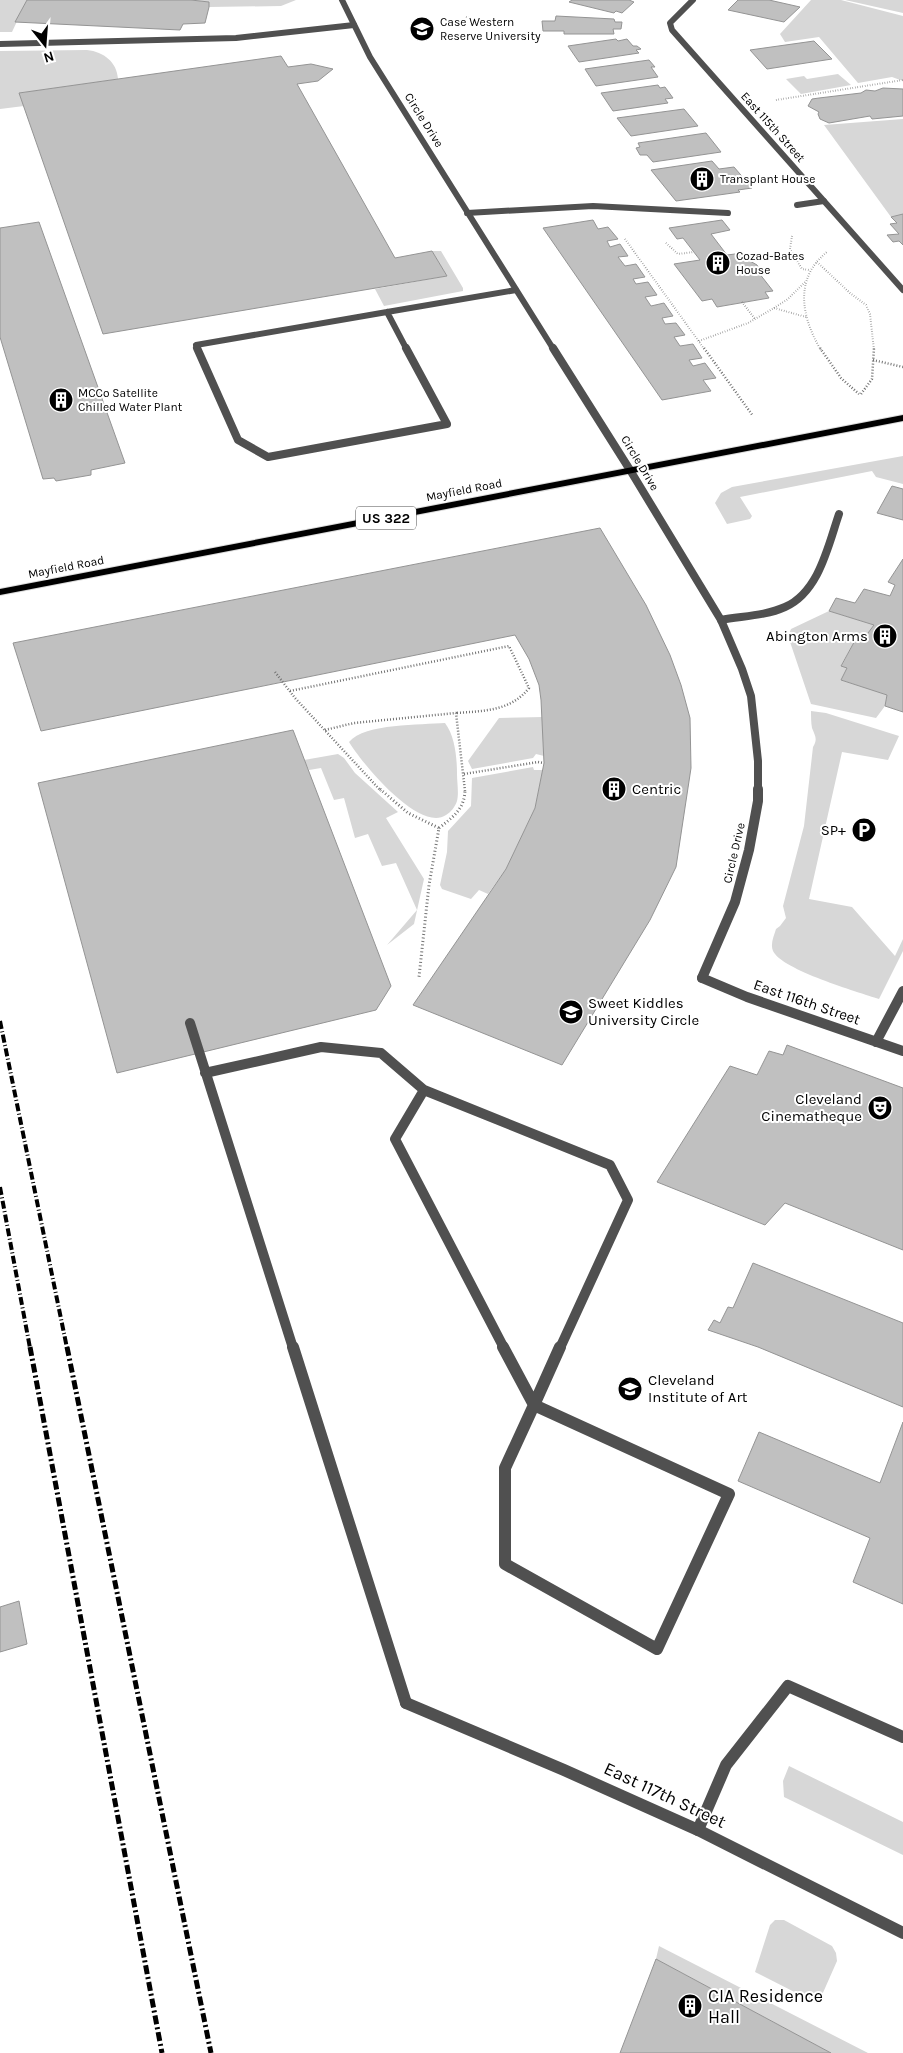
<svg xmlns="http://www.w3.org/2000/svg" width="903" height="2053" font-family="Karla,sans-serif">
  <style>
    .green { fill: #d7d7d7 }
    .building { fill: #c0c0c0; stroke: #949494 }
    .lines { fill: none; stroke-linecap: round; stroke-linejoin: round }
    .primary-casing { stroke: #dbdbdb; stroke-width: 2 }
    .path-far2 { stroke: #727272; stroke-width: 2; stroke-dasharray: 0.5 2; stroke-linecap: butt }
    .path-far1 { stroke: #727272; stroke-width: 2.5; stroke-dasharray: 1 2; stroke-linecap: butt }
    .path { stroke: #727272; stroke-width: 3; stroke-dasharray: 1 2.5; stroke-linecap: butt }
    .service-far3 { stroke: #505050; stroke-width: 6 }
    .service-far2 { stroke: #505050; stroke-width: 8 }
    .service-far1 { stroke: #505050; stroke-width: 10 }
    .service { stroke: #505050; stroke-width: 12 }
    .minor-far3 { stroke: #505050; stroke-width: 6 }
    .minor-far2 { stroke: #505050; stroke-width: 8 }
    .minor-far1 { stroke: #505050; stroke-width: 10 }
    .minor { stroke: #505050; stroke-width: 12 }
    .tertiary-far1 { stroke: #505050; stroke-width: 6 }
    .tertiary { stroke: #505050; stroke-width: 8 }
    .primary { fill: #000; fill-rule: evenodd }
    .rail-far1 { stroke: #000; stroke-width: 4; stroke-dasharray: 8 2.5 1 2.5; stroke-linecap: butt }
    .rail { stroke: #000; stroke-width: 5; stroke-dasharray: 9 3 2 3; stroke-linecap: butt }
    .labels { text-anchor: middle; stroke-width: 4; stroke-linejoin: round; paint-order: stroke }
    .far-poi-label { font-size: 12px; fill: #000; stroke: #fff; text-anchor: start }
    .far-street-label { font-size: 12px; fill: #000; stroke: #fff }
    .shield { fill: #fff; stroke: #4c4c4c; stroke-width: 1 }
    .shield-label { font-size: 14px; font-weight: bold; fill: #000 }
    .poi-label { font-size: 15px; fill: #000; stroke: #fff; text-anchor: end }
    .street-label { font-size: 15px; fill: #000; stroke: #fff }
    .near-street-label { font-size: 18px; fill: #000; stroke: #fff }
    .near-poi-label { font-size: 18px; fill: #000; stroke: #fff; text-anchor: start }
  </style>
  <rect width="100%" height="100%" fill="#fff"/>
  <path class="green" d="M0,0H27L12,32H0Z
    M191,0H296L281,6L209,7V2Z
    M811,0H841L903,16V81L892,77L858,83L819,37L785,42L780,34Z
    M845,0H903V13Z
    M87,50C104,52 117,62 118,79L20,93L24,106L0,109V51Z
    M838,74L851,85L801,94L786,79L804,76L807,79Z
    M903,119V214L891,217L824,125Z
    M432,251H441L463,288V291L384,306L375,289L447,276Z
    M903,456V484L876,477L872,471L740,497L752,516L750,519L727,524L715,503L721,493L732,487Z
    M829,611L874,625L865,637L858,635L841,665L847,668L841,680L887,695L885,706L876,718L811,704L788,636L791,629Z
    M811,711L826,713L899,736L888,760L842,752L809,899L852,907L895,956L903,939V951L879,999C858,992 782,970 773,951C770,944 774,936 776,929L780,926L786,918L783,906L804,826L813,747C818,739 815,736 812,728C811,723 811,716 811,711Z
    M543,717L544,756L536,754L533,758L472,769L468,761L499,718Z
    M445,723C455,736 457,758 457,774C457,782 459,793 457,801C455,807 451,812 446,815C419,833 361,762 349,742C365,723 421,725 445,723Z
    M338,754L344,758L355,773L398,812L386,818L424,879L414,924L387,945L417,910L396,863L382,866L368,834L355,838L344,798L334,800L321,768L309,770L304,760Z
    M533,767L534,770H543L535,808L506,869L488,894L479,890L471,899L442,889L440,885L447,852L448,831L471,806L472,778Z
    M789,1766L903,1822V1855L784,1797L783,1781Z
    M775,1920H784L832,1946L836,1953L837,1961L818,2004L755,1972L770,1925Z
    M659,1946L868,2053H831L656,1959Z"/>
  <path class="building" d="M27,0H191L209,2V7L205,23L183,24L180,30L15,22Z
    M572,0H629L634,2L622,13L616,11L614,13L569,2Z
    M738,0H769L800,7L784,22L728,10Z
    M556,16L614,19L615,22H622L621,29H613L614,34H564V31H543L542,21H555Z
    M616,39L618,41L627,39L633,46H637L641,49L636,50L639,53L579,62L568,46Z
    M814,41L832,59L767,69L750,50Z
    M281,56L288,67L311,64L333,69L318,81L297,84L395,258L432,251L447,276L103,334L19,93Z
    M649,60L655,67H651L658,77L596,86L585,69Z
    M658,85L660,88L665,87L673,98L665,99L668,103L613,111L601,93Z
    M883,88L903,89V116L872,119L870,116L829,123L820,119L818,114L819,112L808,106L812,99L819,98L861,93L866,90L875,91Z
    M684,109L698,126L631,136L617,118Z
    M706,133L721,152L653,162L647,155H640L636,148L640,147L638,143Z
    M712,161L719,169L734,167L752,188L738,190L740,192L676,201L651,170Z
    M903,214V245L899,241L893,242L887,235L899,234L890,224L897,223L891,217Z
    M593,220L598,229L608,227L618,239L607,241L610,247L620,244L628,256L618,257L625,266L636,264L645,277L633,279L636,284L648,282L657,295L645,297L651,306L664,303L673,316L662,318L665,324L676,323L685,335L674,337L680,346L693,344L702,358L689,360L693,366L705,363L716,378L703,380L711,391L662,400L543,228Z
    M722,220L730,230L711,234L727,255L743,253L750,261L757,265L760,270L759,273L773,291L765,292L769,298L717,307L712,299L702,301L674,264L700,260L683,238L677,239L669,228Z
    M39,222L125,463L91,470V475L56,481L54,478L43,479L0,337V228Z
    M892,486L903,489V520L877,513Z
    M600,528L646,605L670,655L681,685L690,718L691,768L676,867L650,920L562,1065L413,1005L506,869L535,808L544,763L541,700L539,685L529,659L515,635L41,731L13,643Z
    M903,559V712L885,706L887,695L841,680L847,668L841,666L858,635L865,637L874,625L829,611L836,598L855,603L864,589L890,596L895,585L888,582Z
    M293,730L391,986L376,1010L117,1073L38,783Z
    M787,1045L903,1088V1250L785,1203L765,1225L657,1182L730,1066L757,1075L769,1051L783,1055Z
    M753,1263L903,1323V1407L758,1347L708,1330L714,1320L720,1323L728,1307L733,1308Z
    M903,1422V1604L853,1582L870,1538L738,1481L759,1432L880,1483Z
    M19,1601L27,1644L0,1652V1607Z
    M656,1959L831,2053H620Z"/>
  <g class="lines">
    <defs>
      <path id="primary" d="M903,415V421L0,595V589Z"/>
    </defs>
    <use href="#primary" class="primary-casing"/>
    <path class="path-far2" d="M466,17L492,23
      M776,100L903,80
      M792,236L790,249L802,269L809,270
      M625,239L705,350
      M666,243L678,254L694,252
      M817,262L850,293L866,305L870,314L874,350
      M742,302L755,319
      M774,308L788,299L806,281
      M699,341L748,323L774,308L806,317
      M821,350C801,317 794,278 827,252"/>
    <path class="path-far1" d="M704,348L753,416
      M820,348L841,378L859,394
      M873,360L903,367
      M861,394L872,379L874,348
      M275,672L295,698L381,791
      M290,691L509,646L529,688C511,711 484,711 456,713
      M325,730L354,723L456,713L465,791
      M464,774L538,762L544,763"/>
    <path class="path" d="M380,789L408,813L439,828L429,885L419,977
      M439,828C453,817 465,809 465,789"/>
    <path class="service-far3" d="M0,44L236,38L354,25
      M797,205L824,201
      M467,213L593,206L728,213
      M387,312L407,350
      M387,312L516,290
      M198,350L196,345L387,312"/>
    <path class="service-far2" d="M197,348L238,440L268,457L447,424L406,348
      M721,620C742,616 765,616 785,607C819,592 828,546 839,514"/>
    <path class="service-far1" d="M702,978L747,997L903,1051
      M190,1023L293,1348
      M876,1042L903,991
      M205,1073L321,1047L381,1053L424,1090
      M424,1090L610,1165L628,1200L560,1348
      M424,1090L395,1139L504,1348"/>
    <path class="service" d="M293,1347L406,1703
      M503,1347L534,1405
      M534,1405L729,1494L657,1649L505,1564V1468Z
      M534,1405L560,1347
      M698,1830L726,1765L788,1686L903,1737"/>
    <path class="minor-far3" d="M693,0L670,23L672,30L903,290"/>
    <path class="minor-far2" d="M630,470L721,620L742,669L751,696L758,761V791"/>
    <path class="minor-far1" d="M702,978L735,902L749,850L758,801V789"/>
    <path class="minor" d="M406,1703L564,1770L698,1830L903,1933"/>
    <path class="tertiary-far1" d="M342,0L370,57L554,350"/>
    <path class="tertiary" d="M553,348L630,470"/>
    <use href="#primary" class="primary"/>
    <path class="rail-far1" d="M0,1021L67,1348
      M0,1187L30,1348"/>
    <path class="rail" d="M30,1347L162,2053
      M67,1347L211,2053"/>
  </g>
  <defs>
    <symbol id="university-disc" viewBox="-11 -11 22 22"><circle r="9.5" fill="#000" stroke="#fff"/><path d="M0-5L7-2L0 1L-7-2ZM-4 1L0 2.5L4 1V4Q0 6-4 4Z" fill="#fff"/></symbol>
    <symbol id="building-disc" viewBox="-11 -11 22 22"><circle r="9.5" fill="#000" stroke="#fff"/><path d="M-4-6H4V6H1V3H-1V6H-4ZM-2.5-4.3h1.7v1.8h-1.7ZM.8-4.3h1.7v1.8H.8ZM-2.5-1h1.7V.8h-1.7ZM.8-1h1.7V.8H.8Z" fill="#fff"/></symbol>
    <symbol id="parking-disc" viewBox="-11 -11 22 22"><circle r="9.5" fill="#000" stroke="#fff"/><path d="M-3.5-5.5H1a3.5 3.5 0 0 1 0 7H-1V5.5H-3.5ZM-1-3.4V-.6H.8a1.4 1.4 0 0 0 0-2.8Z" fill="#fff"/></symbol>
    <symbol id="school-disc" viewBox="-11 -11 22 22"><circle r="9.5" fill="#000" stroke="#fff"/><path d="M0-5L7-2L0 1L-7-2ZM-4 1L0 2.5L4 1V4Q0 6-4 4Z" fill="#fff"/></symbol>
    <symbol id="theatre-disc" viewBox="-11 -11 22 22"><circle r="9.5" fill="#000" stroke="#fff"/><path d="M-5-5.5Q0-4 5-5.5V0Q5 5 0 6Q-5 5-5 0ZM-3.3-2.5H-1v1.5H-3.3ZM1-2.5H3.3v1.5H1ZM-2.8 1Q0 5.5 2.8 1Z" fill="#fff"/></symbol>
  </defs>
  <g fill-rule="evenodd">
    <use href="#university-disc" x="408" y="15" width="28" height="28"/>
    <use href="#building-disc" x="688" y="165" width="28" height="28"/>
    <use href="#building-disc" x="704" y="249" width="28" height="28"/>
    <use href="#building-disc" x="47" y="386" width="28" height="28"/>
    <use href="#building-disc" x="871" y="622" width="28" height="28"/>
    <use href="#building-disc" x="600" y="775" width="28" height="28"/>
    <use href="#parking-disc" x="850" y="816" width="28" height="28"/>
    <use href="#school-disc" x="557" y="998" width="28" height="28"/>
    <use href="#theatre-disc" x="866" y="1094" width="28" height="28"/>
    <use href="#university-disc" x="616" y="1375" width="28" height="28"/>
    <use href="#building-disc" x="676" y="1992" width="28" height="28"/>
  </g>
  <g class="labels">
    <g class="far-poi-label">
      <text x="440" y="26">Case Western<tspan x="440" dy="14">Reserve University</tspan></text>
      <text x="720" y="183">Transplant House</text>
      <text x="736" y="260">Cozad-Bates<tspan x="736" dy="14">House</tspan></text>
      <text x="78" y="397">MCCo Satellite<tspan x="78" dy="14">Chilled Water Plant</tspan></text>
    </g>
    <g class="far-street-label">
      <text transform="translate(424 120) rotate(58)" y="4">Circle Drive</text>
      <text transform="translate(773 127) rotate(48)" y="4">East 115th Street</text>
      <text transform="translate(640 463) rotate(59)" y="4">Circle Drive</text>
      <text transform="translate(464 490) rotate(-11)" y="4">Mayfield Road</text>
      <text transform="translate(66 567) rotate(-11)" y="4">Mayfield Road</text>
      <text transform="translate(734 853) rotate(-77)" y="4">Circle Drive</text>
    </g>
    <rect class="shield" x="356" y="506.5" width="60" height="23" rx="4"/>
    <g class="shield-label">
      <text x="386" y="523">US 322</text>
    </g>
    <g class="poi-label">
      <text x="868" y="641">Abington Arms</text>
      <text x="632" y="794" text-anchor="start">Centric</text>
      <text x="846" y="835">SP+</text>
      <text x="588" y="1008" text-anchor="start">Sweet Kiddles<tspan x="588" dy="17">University Circle</tspan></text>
      <text x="862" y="1104">Cleveland<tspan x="862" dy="17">Cinematheque</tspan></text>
      <text x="648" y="1385" text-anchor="start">Cleveland<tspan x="648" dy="17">Institute of Art</tspan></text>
    </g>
    <g class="street-label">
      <text transform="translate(807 1002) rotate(19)" y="5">East 116th Street</text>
    </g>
    <g class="near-street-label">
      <text transform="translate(665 1795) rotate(25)" y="6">East 117th Street</text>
    </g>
    <g class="near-poi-label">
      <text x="708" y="2002">CIA Residence<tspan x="708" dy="21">Hall</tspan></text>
    </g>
  </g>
  <g transform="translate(45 45) rotate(163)" stroke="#ffffff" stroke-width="4" paint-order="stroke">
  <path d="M0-4L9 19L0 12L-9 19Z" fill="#000000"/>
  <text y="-8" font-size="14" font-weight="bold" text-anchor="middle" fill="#000000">N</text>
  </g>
</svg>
